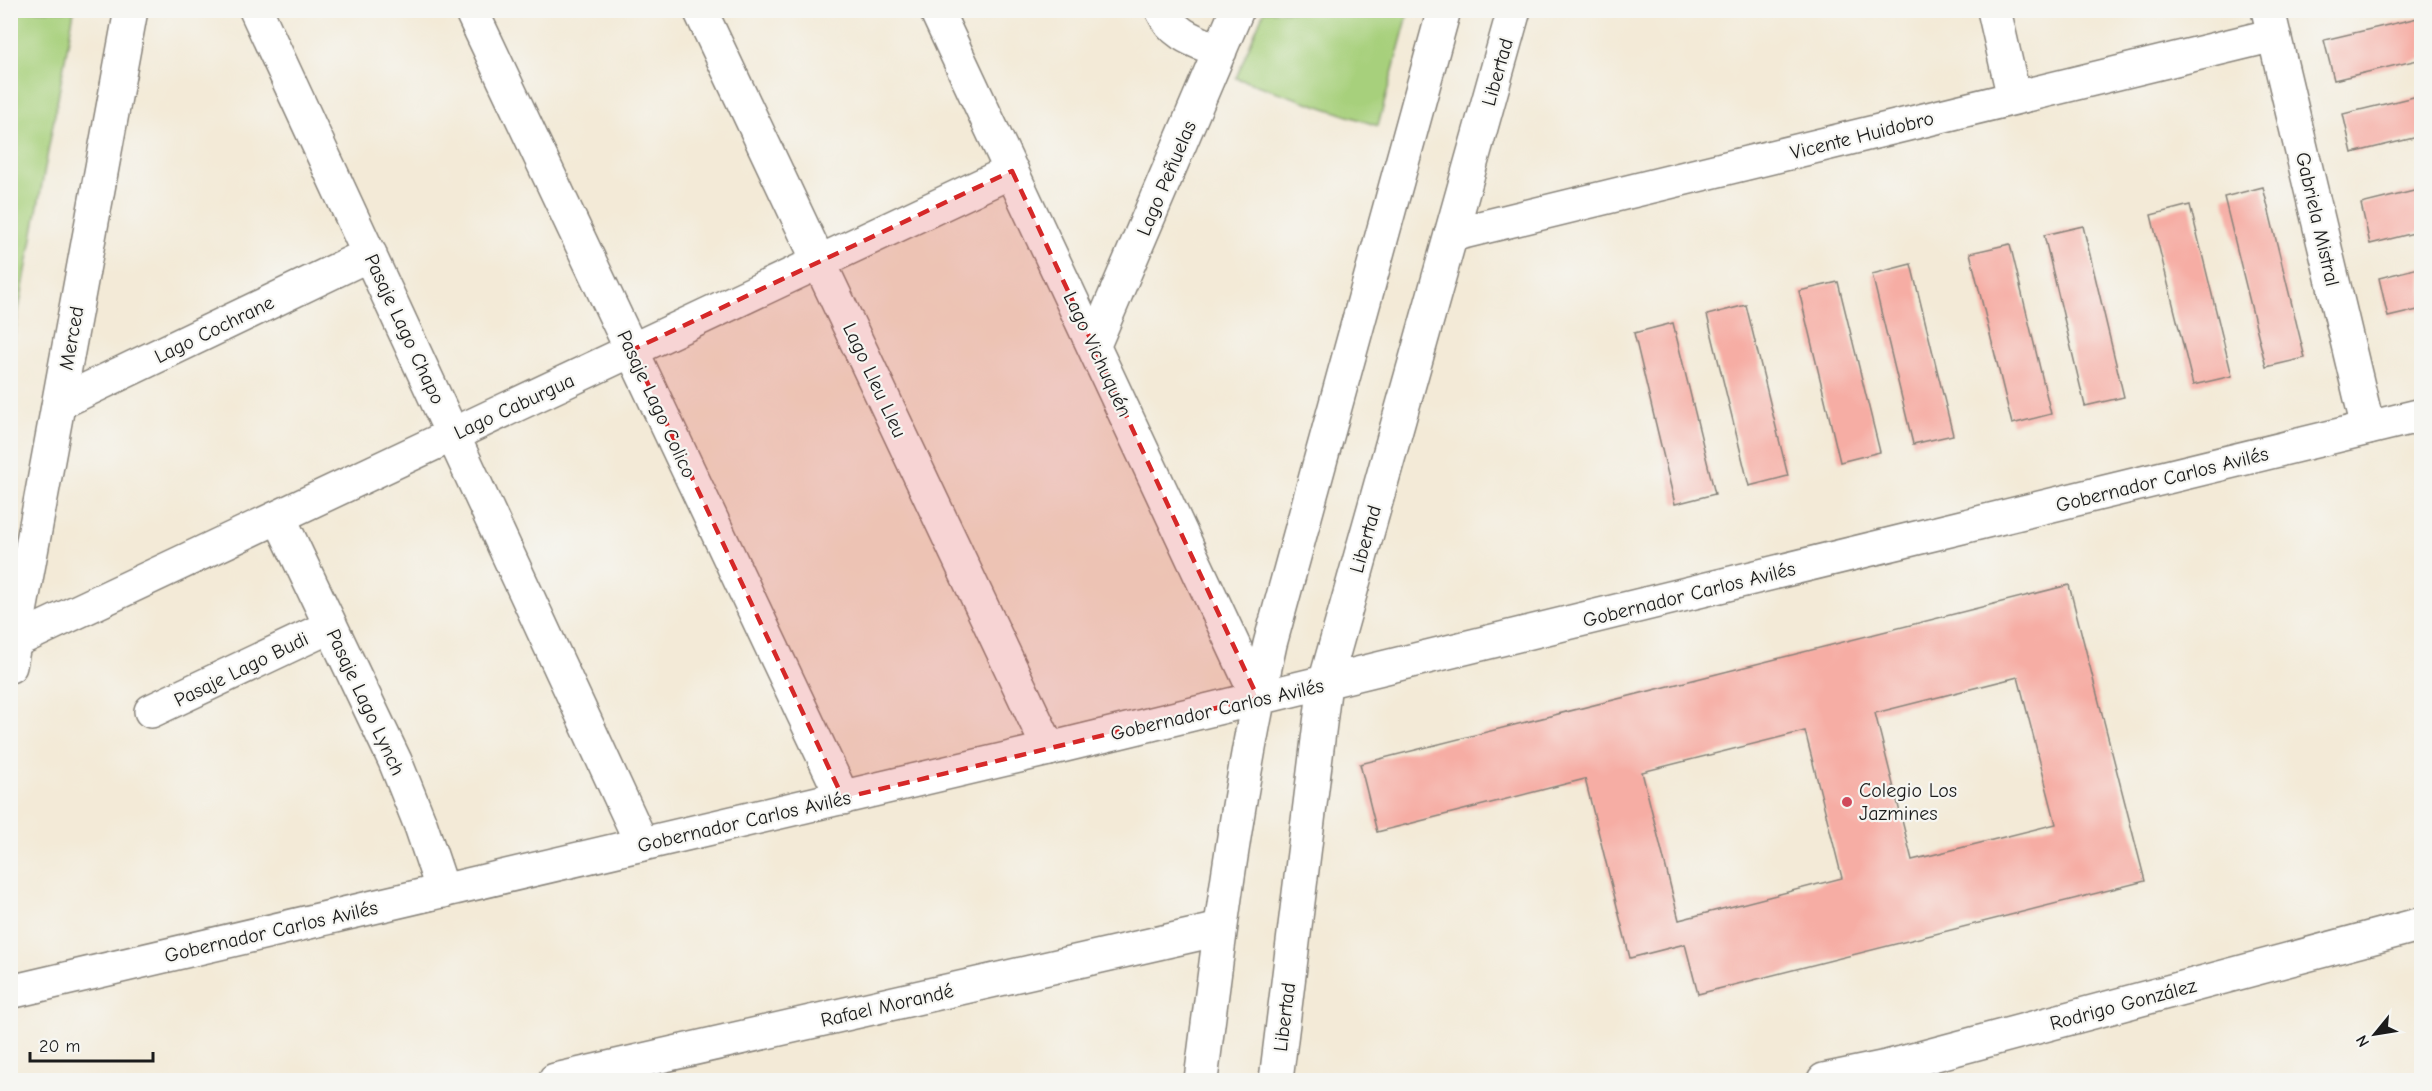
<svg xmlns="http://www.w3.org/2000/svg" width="2432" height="1091" font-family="'Comic Neue',sans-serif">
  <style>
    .green { fill: #a7d07b; stroke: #62764c; stroke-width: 1.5 }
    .building { fill: #f6ada4; fill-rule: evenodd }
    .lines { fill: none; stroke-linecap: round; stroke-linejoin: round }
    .minor-casing { stroke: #88837a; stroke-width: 36 }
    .tertiary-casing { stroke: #88837a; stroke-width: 36 }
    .minor { stroke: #fff; stroke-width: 33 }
    .tertiary { stroke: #fff; stroke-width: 33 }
    .marked { fill: #d62828; fill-opacity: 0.2; stroke: #d62828; stroke-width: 4.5; stroke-dasharray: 12 8; stroke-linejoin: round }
    .poi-dot { fill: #d1495b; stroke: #f6f6f2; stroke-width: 2 }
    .labels { text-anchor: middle; stroke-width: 4.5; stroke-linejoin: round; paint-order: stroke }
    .street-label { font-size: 20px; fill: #1c1c1c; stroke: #f6f6f2 }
    .poi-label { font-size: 20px; fill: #1c1c1c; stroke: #f6f6f2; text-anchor: start }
  </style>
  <rect width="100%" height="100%" fill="#f6f6f2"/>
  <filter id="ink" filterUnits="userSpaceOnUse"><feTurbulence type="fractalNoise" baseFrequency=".0167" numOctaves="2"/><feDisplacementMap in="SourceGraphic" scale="12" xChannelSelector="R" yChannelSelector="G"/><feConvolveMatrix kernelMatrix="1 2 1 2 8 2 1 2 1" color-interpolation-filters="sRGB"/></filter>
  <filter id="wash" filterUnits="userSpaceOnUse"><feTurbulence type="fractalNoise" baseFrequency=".008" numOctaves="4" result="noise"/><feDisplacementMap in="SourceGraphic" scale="24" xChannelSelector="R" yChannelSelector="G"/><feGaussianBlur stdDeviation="1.35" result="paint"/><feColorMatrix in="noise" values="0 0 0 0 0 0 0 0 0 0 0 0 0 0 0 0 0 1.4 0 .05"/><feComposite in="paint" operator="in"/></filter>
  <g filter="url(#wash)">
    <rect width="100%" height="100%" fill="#f3ead7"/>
    <path class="green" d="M11,10L74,11L11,352L10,11Z
      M1264,11H1409L1378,126L1236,78Z"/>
    <g id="blocks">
      <path class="building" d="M2422,17V59L2334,80L2324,40Z
        M2422,95V136L2352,153L2343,114Z
        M2263,187L2305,358L2266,367L2224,197Z
        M2422,189V231L2370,244L2361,204Z
        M2190,205L2232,376L2193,385L2151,215Z
        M2083,226L2124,397L2085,406L2044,235Z
        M2010,244L2051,414L2012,424L1970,253Z
        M1911,264L1953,435L1913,444L1872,274Z
        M2422,267V309L2388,317L2379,278Z
        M1838,282L1880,452L1840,462L1799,291Z
        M1746,305L1788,476L1749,486L1707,315Z
        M1673,323L1715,494L1675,504L1634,333Z
        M2069,585L2145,881L1698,994L1685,944L1630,958L1585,779L1377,832L1360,764ZM2018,677L2056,824L1912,860L1875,713ZM1805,731L1842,878L1679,920L1642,772Z"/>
    </g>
  </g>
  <g filter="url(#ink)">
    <use href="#blocks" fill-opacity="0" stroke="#88837a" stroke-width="1.5"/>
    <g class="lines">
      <defs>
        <path id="minor" d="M256,10L642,844
          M471,10L843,798
          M700,10L1049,749
          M936,10L1258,698
          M1162,10C1174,36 1196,41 1220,51
          M1994,10L2014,98
          M2268,10L2368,428
          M1451,235L2274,35
          M1094,345L1237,10
          M59,403L370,254
          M279,517L395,761L421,826L443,891
          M15,641L1012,171
          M151,711L331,626
          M555,1080L1220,929
          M1824,1080L1887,1067L2422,924"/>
        <path id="tertiary" d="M10,666L131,10
          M10,992L1049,749L2422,415
          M1201,1080C1219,935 1238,788 1270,644L1444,10
          M1276,1080L1325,683L1514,10"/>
      </defs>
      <use href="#minor" class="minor-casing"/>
      <use href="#tertiary" class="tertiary-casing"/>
      <use href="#minor" class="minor"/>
      <use href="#tertiary" class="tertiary"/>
    </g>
  </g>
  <path class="marked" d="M1012,171L1258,698L843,798L632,350Z"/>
  <circle class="poi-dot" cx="1847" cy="802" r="6"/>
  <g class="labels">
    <g class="street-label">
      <text transform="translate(1497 72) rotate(-74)" y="7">Libertad</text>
      <text transform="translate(1862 135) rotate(-14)" y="7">Vicente Huidobro</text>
      <text transform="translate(1166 178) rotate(-67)" y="7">Lago Peñuelas</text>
      <text transform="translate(2318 219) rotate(77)" y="7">Gabriela Mistral</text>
      <text transform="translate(214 329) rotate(-26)" y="7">Lago Cochrane</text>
      <text transform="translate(405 329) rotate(65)" y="7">Pasaje Lago Chapo</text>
      <text transform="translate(71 338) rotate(-80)" y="7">Merced</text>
      <text transform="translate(1098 354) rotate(65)" y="7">Lago Vichuquén</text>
      <text transform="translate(875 380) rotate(65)" y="7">Lago Lleu Lleu</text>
      <text transform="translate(657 404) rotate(65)" y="7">Pasaje Lago Colico</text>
      <text transform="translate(514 406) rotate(-25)" y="7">Lago Caburgua</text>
      <text transform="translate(2162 479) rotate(-14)" y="7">Gobernador Carlos Avilés</text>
      <text transform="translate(1365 539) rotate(-74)" y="7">Libertad</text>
      <text transform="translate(1689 594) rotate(-14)" y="7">Gobernador Carlos Avilés</text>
      <text transform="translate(241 669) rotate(-26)" y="7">Pasaje Lago Budi</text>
      <text transform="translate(366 702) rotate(65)" y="7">Pasaje Lago Lynch</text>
      <text transform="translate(1217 709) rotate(-13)" y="7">Gobernador Carlos Avilés</text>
      <text transform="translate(744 821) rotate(-13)" y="7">Gobernador Carlos Avilés</text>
      <text transform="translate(271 931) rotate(-13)" y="7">Gobernador Carlos Avilés</text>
      <text transform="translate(2123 1004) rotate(-15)" y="7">Rodrigo González</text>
      <text transform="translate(887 1005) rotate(-13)" y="7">Rafael Morandé</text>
      <text transform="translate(1284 1017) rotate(-83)" y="7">Libertad</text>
    </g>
    <g class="poi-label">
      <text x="1859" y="797">Colegio Los<tspan x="1859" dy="23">Jazmines</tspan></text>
    </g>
  </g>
  <rect width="2432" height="1091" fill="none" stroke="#f6f6f2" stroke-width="36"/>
  <g transform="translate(2375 1034) rotate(240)" stroke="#f6f6f2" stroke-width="4.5" paint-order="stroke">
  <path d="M0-4.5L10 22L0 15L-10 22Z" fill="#1c1c1c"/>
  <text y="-9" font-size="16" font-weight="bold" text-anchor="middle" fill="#1c1c1c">N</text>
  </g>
  <path d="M30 1052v9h123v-9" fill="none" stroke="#1c1c1c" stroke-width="3"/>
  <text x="39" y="1052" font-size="18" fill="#1c1c1c" stroke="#f6f6f2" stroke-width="4.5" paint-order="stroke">20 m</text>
</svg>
